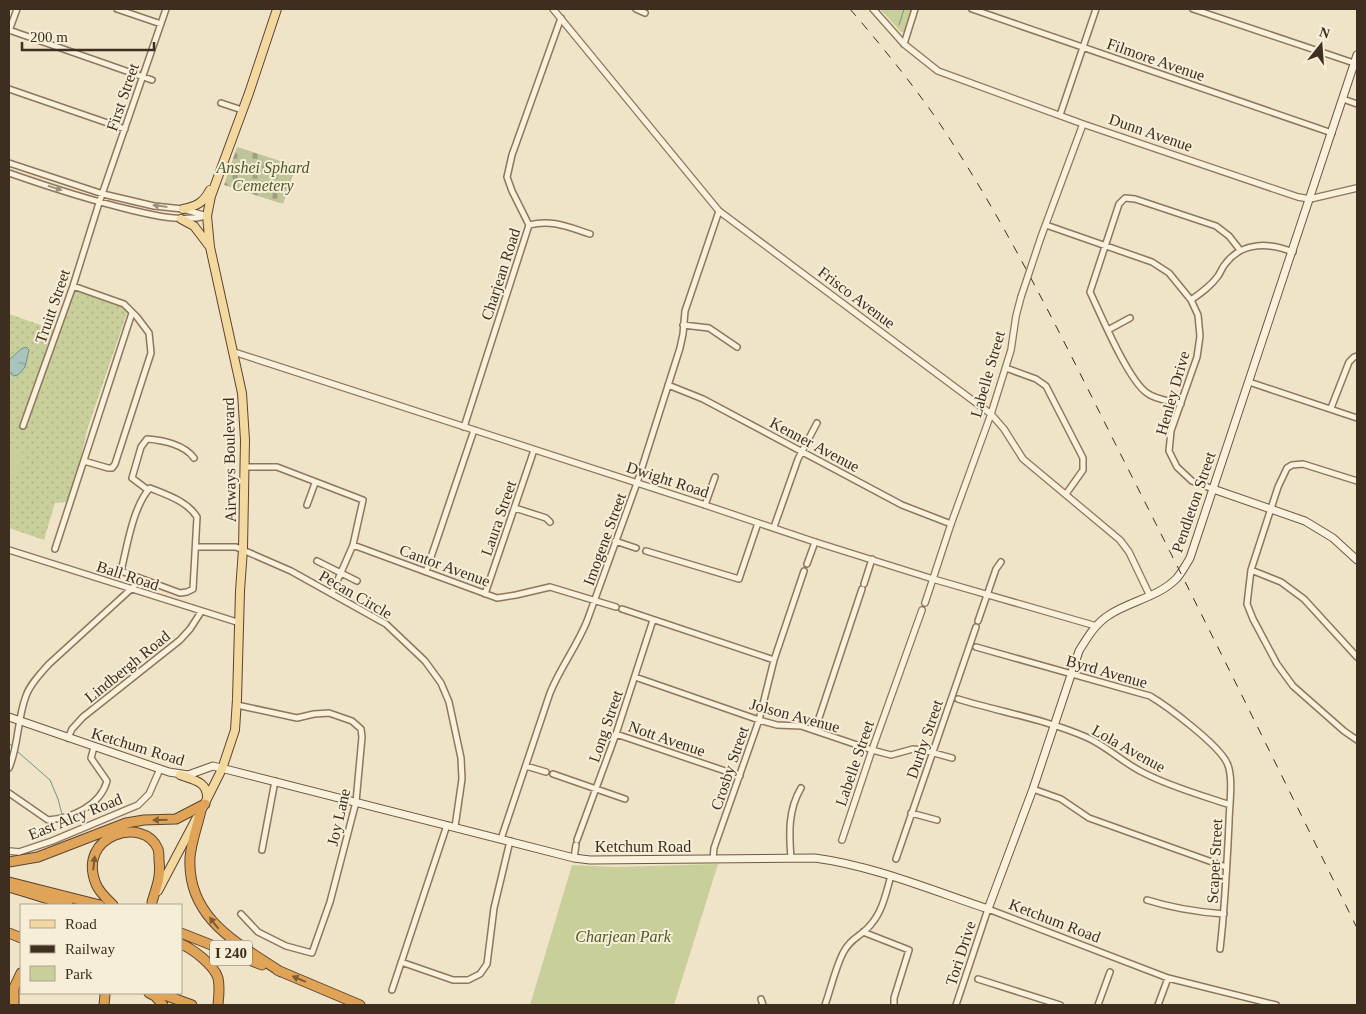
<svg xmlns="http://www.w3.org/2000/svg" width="1366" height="1014" font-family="Georgia,serif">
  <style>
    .grass { fill: url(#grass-dots) }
    .cemetery { fill: url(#cemetery-stones) }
    .green { fill: #c9cf9b }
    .water { fill: url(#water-ripples); stroke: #6f938a }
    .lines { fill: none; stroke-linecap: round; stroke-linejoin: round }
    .stream { stroke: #6f938a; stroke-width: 1 }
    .minor-casing { stroke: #8d765c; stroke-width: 8 }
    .tertiary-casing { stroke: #8d765c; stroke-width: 8 }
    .secondary-casing { stroke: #6f573f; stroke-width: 9 }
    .primary-casing { stroke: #5b4430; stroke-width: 10 }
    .motorway-casing { stroke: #5b4430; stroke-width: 11 }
    .minor { stroke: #faf1dc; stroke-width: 5 }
    .tertiary { stroke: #faf1dc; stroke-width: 5.5 }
    .secondary { stroke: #faf1dc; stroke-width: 7 }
    .primary { stroke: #f3d9a0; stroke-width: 8 }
    .motorway { stroke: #e0a458; stroke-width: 9 }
    .rail { stroke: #3d2e20; stroke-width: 1; stroke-dasharray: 9 9; stroke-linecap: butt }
    .tertiary-bridge-casing { stroke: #8d765c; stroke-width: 8; stroke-linecap: butt }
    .tertiary-bridge { stroke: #faf1dc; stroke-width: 5.5 }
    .oneway { fill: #9c907e }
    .oneway2 { fill: #7e5d36 }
    .labels { text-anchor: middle; stroke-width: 4; stroke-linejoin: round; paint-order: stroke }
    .shield { fill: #f7eed8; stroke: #756857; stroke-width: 1 }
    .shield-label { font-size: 15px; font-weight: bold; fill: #3d2e20 }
    .street-label { font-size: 16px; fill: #3d2e20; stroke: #f7eed8 }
    .park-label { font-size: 16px; font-style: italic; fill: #4d5a26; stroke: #f7eed8 }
  </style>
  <defs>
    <pattern id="grass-dots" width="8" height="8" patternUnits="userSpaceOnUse" patternTransform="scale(1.25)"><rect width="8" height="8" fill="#c9cf9b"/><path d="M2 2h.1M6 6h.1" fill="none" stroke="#aeb285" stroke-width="1.8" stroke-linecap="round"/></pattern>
    <pattern id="cemetery-stones" width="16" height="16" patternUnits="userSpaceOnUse" patternTransform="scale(1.25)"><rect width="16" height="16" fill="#bfc49a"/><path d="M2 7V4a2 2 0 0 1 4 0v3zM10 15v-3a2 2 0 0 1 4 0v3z" fill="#9ca07d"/></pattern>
    <pattern id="water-ripples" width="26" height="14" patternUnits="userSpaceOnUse" patternTransform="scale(1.25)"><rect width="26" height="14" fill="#a9c4bc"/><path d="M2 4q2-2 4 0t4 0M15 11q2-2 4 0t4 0" fill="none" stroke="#8ba098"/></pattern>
  </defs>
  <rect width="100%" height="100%" fill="#f0e4c8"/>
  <path class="grass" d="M74,291H81L123,306L128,310L87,430L79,466L67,502L55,503L44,540L9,528V314L55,330Z"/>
  <path class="cemetery" d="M237,147L296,166L283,204L224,185Z"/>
  <path class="green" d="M880,9H912L905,32H901Z
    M11,448L23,452L16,476L9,473V455Z
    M718,864L674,1005H530L572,865L616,867Z"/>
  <path class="water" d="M26,347L29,350L25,367L18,375L13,376L9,371V360L21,349Z"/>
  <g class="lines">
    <path class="stream" d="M899,25L904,9
      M9,743L12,746
      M18,752L50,780L58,799L62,814"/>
    <defs>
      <path id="minor" d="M117,9L161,24
        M636,9L645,13
        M972,9L1332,133
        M1193,9L1354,63
        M9,30L152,80
        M9,31L17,9
        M904,44L915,9
        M9,89L125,129
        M1343,99L1357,104
        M221,103L242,110
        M1060,115L1096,9
        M9,163L103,194L154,206L183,209L207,216
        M9,173C49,187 89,200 131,210C156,216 181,222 207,216
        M529,225C552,219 568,227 590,234
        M1046,225L1152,262L1169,273L1191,300L1198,315L1200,336L1197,357L1171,431L1169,451L1177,467L1192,481L1213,489
        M73,286L124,304L137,317L149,333L151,353L115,464L112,468H108L84,461
        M1191,300C1201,293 1211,286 1218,276C1221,272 1222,267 1226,263C1243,241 1270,243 1293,252
        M683,325L709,328L737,347
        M1108,330L1130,318
        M1006,368L1036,379L1046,386L1083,458V470L1066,494
        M1249,382L1357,418
        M668,385L703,399L902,505L951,524
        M1181,404C1171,401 1156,400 1147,393C1128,380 1101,315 1090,292L1119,204L1125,198L1135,199L1216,226L1229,236L1240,250
        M1331,408L1349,362L1354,357L1357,356
        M23,426L73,286L99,203L166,9
        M464,427L529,225L512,191L507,177L512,155L561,18
        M245,467H277L363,500L353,545L332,593
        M1357,481L1303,464L1292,465L1287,468L1278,487L1251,570L1247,604L1253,619L1277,664L1293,686L1344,731L1357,740
        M150,488C167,495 187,501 197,517L193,589L187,592L180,593L121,571C127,547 133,506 150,488Z
        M148,490L132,478L141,447L147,439C163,440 185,445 194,458
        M307,505L315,483
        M705,505L715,477
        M515,508L546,518L550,522
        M774,527L798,459L817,423
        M615,541L636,548
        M353,545L497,598L516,595L550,587L616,607
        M196,547H236L291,571L386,624L425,661L441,683L449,702L461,758L462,779L455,827
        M55,549L132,313
        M9,550L240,623
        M646,551L739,579L758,523
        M317,561L357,581
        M807,564L815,542
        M1251,570L1281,582L1304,599L1357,657
        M426,572L474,430
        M864,584L872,559
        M485,594L534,450
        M622,609L774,660
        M978,621L996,569L1001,562
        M976,647L1150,696C1167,706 1219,745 1227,763C1234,777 1229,807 1229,823C1227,865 1225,907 1220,949
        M635,677L759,720L777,725L801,726L872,750L891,755L913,749L923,750L952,758
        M958,699C1000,712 1045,719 1086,737C1107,746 1123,763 1144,773C1171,787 1201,795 1230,805
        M237,705L297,718L314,714L329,713L352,721L361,729L362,737L356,802L330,902L312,953L286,946L258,932L241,914
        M815,730L862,589
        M616,734L740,776
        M68,738L72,729L83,717L180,640L190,629L201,612
        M526,766L546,772
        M9,768C19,745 17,719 26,696C30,684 41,673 49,664L142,579
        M553,774L625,799
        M1033,789L1061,799L1089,818L1226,867
        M9,793L48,820C72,818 100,806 107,781L91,758L94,747
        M911,813L937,820
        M501,839L550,693C560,668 577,646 587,621L637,483L680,348L683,334L685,311L719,211
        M577,840L616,734L653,620
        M262,850L275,781
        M574,858L576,845
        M791,858C789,833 788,810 801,788
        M713,859L714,848L759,720L774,660L804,571
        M896,859L976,627
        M1147,900C1172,908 1197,912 1224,914
        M863,932L909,950L894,998V1005
        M401,962L453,980H468L480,974L487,964L494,908L510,841
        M978,979L1060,1005
        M392,990L447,825
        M761,999L763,1005
        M825,1005C831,988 835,969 843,953C851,937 863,936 872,923C883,910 886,892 891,876
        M956,1005L988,909L1168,978L1276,1005
        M1098,1005L1110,972
        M1158,1005L1168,978"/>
      <path id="tertiary" d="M553,9L719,211L991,414L1004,429L1023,459L1120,540L1129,552L1150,596
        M873,9L904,44L938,71L1083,124L1298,197L1310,199L1357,188
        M1041,237L1083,124
        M234,352L705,505L815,542L933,579L1096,626
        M925,603L951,524L991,414L1011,350L1016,316L1021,297
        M842,840L872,750L922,610
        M9,851L19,852L52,841L138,805L149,794L160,769"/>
      <path id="secondary" d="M1213,489L1305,521L1333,538L1357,560
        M9,717L169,772L188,775L213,766L574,858L590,860L815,858C874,866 931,890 988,909L1033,789L1079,651C1087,638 1095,624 1109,615C1130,601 1159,597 1177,578C1182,572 1186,565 1190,558L1357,55"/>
      <path id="primary" d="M183,209C197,206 203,203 210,190
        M181,219L194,226L210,247
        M180,775C193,780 207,781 207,797
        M202,809L222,769L235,730L237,699L240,591L243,549L245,440L242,393L210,247L207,216L211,196L249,93L277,9
        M158,891L196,819"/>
      <path id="motorway" d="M201,810C198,825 191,842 190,858C187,919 239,944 281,972
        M9,862L38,857L126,823L144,820L176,819L205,804
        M9,882L100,905
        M9,887L68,905
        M113,905C107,899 99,892 96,884C76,835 144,815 158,849C159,852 159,857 159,860C161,878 157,885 152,902
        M9,933L21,938
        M181,933L262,965
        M181,944C193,949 214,965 218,978C220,987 219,996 218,1005
        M277,970L360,1005
        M149,993L155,996L163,1005
        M159,993L192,1005
        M14,1005V988L21,973
        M104,1005L105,995"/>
    </defs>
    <use href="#minor" class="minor-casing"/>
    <use href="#tertiary" class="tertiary-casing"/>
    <use href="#secondary" class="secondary-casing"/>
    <use href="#primary" class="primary-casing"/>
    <use href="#motorway" class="motorway-casing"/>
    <use href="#minor" class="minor"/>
    <use href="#tertiary" class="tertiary"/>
    <use href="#secondary" class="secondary"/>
    <use href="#primary" class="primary"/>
    <use href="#motorway" class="motorway"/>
    <path class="rail" d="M850,9C881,45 911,82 938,121C1009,227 1064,342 1121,455C1201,612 1279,770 1357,928"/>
    <defs>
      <path id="tertiary-bridge" d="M1021,297L1041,237"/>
    </defs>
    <use href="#tertiary-bridge" class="tertiary-bridge-casing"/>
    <use href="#tertiary-bridge" class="tertiary-bridge"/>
  </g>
  <defs><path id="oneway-solid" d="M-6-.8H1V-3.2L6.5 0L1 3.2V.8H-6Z" transform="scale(1.25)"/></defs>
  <g class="oneway">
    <use href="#oneway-solid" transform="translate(55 188) rotate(18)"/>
    <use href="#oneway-solid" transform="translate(160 206) rotate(-173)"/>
  </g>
  <g class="oneway2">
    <use href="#oneway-solid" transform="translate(160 820) rotate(179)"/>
    <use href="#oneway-solid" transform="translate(94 863) rotate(-83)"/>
    <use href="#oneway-solid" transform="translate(214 923) rotate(-128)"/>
    <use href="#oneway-solid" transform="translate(299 979) rotate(-157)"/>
  </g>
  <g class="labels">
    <rect class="shield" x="210" y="940.5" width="42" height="25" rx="4"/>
    <g class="shield-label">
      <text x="231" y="958">I 240</text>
    </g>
    <g class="street-label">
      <text transform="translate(1156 59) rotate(19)" y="6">Filmore Avenue</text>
      <text transform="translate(122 97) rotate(-71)" y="6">First Street</text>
      <text transform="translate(1151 132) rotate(19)" y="6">Dunn Avenue</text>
      <text transform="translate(500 274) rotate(-72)" y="6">Charjean Road</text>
      <text transform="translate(857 297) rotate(37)" y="6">Frisco Avenue</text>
      <text transform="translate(52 306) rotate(-71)" y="6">Truitt Street</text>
      <text transform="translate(987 374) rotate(-74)" y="6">Labelle Street</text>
      <text transform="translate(1172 393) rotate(-74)" y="6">Henley Drive</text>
      <text transform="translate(815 444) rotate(28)" y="6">Kenner Avenue</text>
      <text transform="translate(229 460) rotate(-91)" y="6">Airways Boulevard</text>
      <text transform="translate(668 479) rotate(18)" y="6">Dwight Road</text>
      <text transform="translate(1193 502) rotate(-71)" y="6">Pendleton Street</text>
      <text transform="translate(498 518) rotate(-71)" y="6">Laura Street</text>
      <text transform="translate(604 539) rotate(-70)" y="6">Imogene Street</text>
      <text transform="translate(445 565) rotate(20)" y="6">Cantor Avenue</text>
      <text transform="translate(128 575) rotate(18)" y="6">Ball Road</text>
      <text transform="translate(356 594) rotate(30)" y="6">Pecan Circle</text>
      <text transform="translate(127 666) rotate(-39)" y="6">Lindbergh Road</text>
      <text transform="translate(1107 671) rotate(16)" y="6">Byrd Avenue</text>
      <text transform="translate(795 715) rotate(15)" y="6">Jolson Avenue</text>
      <text transform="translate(605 726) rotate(-71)" y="6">Long Street</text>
      <text transform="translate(667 738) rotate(19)" y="6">Nott Avenue</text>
      <text transform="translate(924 739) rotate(-71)" y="6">Durby Street</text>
      <text transform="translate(138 746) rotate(17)" y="6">Ketchum Road</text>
      <text transform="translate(1129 748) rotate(29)" y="6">Lola Avenue</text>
      <text transform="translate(854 763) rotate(-71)" y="6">Labelle Street</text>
      <text transform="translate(729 768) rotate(-71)" y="6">Crosby Street</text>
      <text transform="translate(75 816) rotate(-22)" y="6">East Alcy Road</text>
      <text transform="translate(338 817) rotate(-77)" y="6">Joy Lane</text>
      <text x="643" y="852">Ketchum Road</text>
      <text transform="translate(1214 861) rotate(-87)" y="6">Scaper Street</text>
      <text transform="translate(1055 920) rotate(21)" y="6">Ketchum Road</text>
      <text transform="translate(960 953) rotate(-72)" y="6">Tori Drive</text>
    </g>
    <g class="park-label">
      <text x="263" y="173">Anshei Sphard<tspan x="263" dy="18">Cemetery</tspan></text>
      <text x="623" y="942">Charjean Park</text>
    </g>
  </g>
  <rect width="1366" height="1014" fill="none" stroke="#3d2e20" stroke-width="20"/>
  <rect x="20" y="904" width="162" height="90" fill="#f7eed8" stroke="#ada18e"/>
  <rect x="30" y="920" width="25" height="8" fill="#f3d9a0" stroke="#ada18e"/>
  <text x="65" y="929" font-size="15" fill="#3d2e20">Road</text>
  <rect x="30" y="945" width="25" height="8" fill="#3d2e20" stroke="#ada18e"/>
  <text x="65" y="954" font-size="15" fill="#3d2e20">Railway</text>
  <rect x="30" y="966" width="25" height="15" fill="#c9cf9b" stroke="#ada18e"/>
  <text x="65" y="979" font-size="15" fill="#3d2e20">Park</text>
  <g transform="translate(1321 45) rotate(17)" stroke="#f7eed8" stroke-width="4" paint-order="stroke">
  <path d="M0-4L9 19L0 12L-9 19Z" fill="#3d2e20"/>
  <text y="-8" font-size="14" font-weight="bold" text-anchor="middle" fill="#3d2e20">N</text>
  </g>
  <path d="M22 42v8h132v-8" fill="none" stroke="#3d2e20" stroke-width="2.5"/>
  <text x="30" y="42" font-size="15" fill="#3d2e20" stroke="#f7eed8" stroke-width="4" paint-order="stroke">200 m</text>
</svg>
